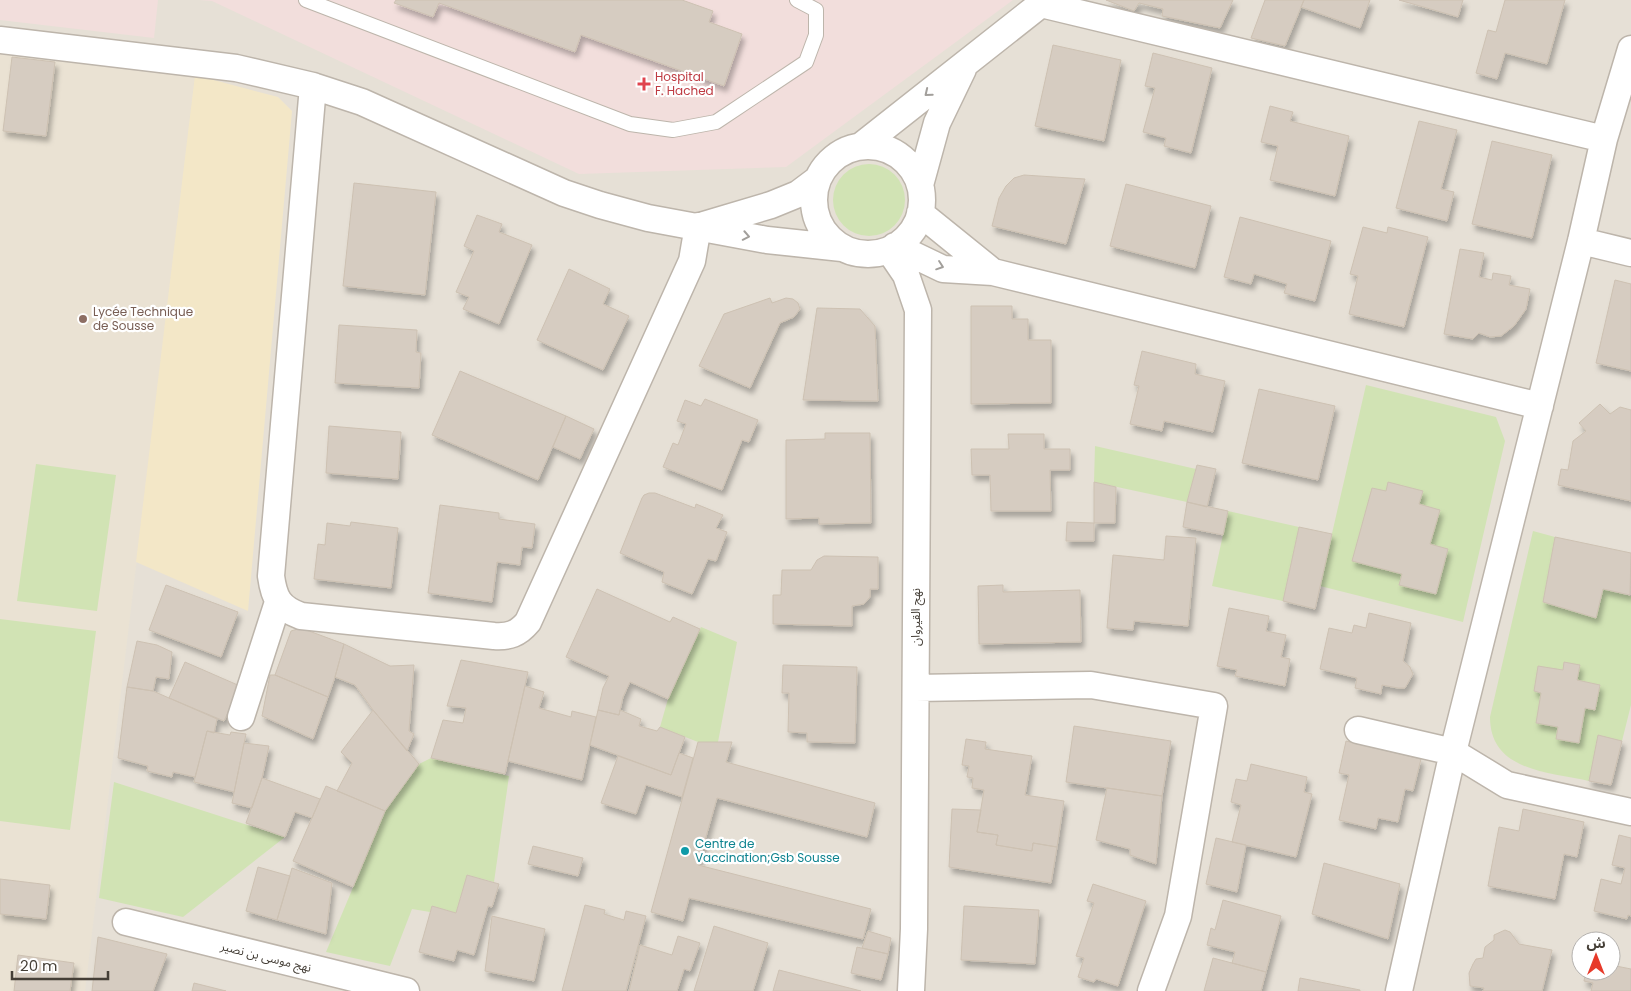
<svg xmlns="http://www.w3.org/2000/svg" width="1631" height="991" font-family="Poppins,'Noto Sans Arabic',sans-serif">
  <style>
    .residential { fill: #e6e0d6; fill-rule: evenodd }
    .education { fill: #eae2d3 }
    .medical { fill: #f2dedc }
    .green { fill: #d1e3b4 }
    .sand { fill: #f3e7c7 }
    .building { fill: #d6ccc1; stroke: #cdc1b2; filter: url(#shadow) }
    .lines { fill: none; stroke-linecap: round; stroke-linejoin: round }
    .lane-casing { stroke: #bdb5ab; stroke-width: 16 }
    .street-casing { stroke: #bdb5ab; stroke-width: 29 }
    .lane { stroke: #fff; stroke-width: 14 }
    .street { stroke: #fff; stroke-width: 26 }
    .oneway { stroke: #a29f9b }
    .health-dot { fill: #e0444e; stroke: #fff; stroke-width: 2 }
    .education-dot { fill: #8d6e63; stroke: #fff; stroke-width: 2 }
    .culture-dot { fill: #0f9aa8; stroke: #fff; stroke-width: 2 }
    .labels { text-anchor: middle; stroke-width: 4.5; stroke-linejoin: round; paint-order: stroke }
    .health-label { font-size: 12px; fill: #be3a42; stroke: #fff; text-anchor: start }
    .education-label { font-size: 12px; fill: #785e54; stroke: #fff; text-anchor: start }
    .street-label { font-size: 12px; fill: #453f37; stroke: #fff }
    .culture-label { font-size: 12px; fill: #0d838f; stroke: #fff; text-anchor: start }
  </style>
  <defs>
    <filter id="shadow"><feDropShadow dx="3" dy="5.5" stdDeviation="2.5" flood-color="#0004"/></filter>
  </defs>
  <rect width="100%" height="100%" fill="#f2eee8"/>
  <path class="residential" d="M0,0H1631V991H0ZM1581,941H1611V971H1581Z"/>
  <path class="education" d="M0,52L195,75L85,991H0Z"/>
  <path class="medical" d="M0,0H158L154,38L0,20Z
    M199,0H1013L786,167L579,174L212,1Z"/>
  <path class="green" d="M833 200a36 36 0 1 1 72 0a36 36 0 1 1-72 0Z
    M1366,385L1496,417L1505,441L1463,622L1320,586Z
    M1095,446L1196,469L1187,502L1094,482Z
    M36,464L116,475L97,611L17,601Z
    M1228,511L1299,527L1283,601L1212,586Z
    M1533,531L1555,537L1543,602L1596,618L1603,589L1631,596V705L1622,741L1598,736L1589,781C1548,772 1490,771 1490,717Z
    M0,619L96,631L70,830L0,821Z
    M701,627L737,642L718,742H698L660,727L668,699Z
    M431,758L509,776L494,882L467,875L456,913L432,906L430,912L412,909L390,966L326,952L385,811L419,764Z
    M114,782L285,837L183,917L99,898Z"/>
  <path class="sand" d="M195,75L278,97L292,111L248,611L136,562Z"/>
  <path class="building" d="M396,0H682L713,11L709,22L742,34L724,86L581,35L575,52L439,3L433,17L394,3Z
    M1106,0H1233L1220,28L1162,16L1163,9L1139,3L1134,11Z
    M1265,0H1304L1285,46L1251,38Z
    M1304,0H1370L1360,28L1301,7Z
    M1399,0H1463L1458,17Z
    M1505,0H1565L1547,64L1505,53L1497,79L1476,73L1488,30L1496,32Z
    M1053,45L1121,60L1104,141L1035,126Z
    M1153,53L1212,68L1191,153L1164,146L1166,138L1143,132L1155,88L1145,86Z
    M12,57L55,62L46,136L3,131Z
    M1270,106L1293,112L1290,121L1349,136L1335,196L1270,180L1278,146L1261,142Z
    M1419,121L1457,130L1441,189L1454,192L1447,221L1396,208Z
    M1492,141L1552,155L1532,238L1472,224Z
    M1024,175L1085,179L1066,244L992,226L999,198L1006,186L1014,178Z
    M354,183L436,192L425,295L343,286Z
    M1126,184L1211,206L1195,268L1110,246Z
    M477,215L502,224L499,232L532,245L499,324L463,309L469,297L456,292L474,251L464,246Z
    M1240,217L1331,241L1315,301L1284,293L1287,284L1254,274L1251,284L1224,277Z
    M1363,227L1387,233L1388,227L1428,237L1404,327L1349,314L1358,276L1350,274Z
    M1460,249L1484,253L1479,277L1492,280L1493,273L1511,276L1509,285L1530,289L1526,309L1514,326L1501,336L1490,337L1479,333L1473,339L1444,334Z
    M569,269L610,289L603,304L629,316L603,370L537,340Z
    M1615,280L1631,284V371L1596,363Z
    M770,298L772,303L786,298L793,299L798,303L800,309L794,317L780,323L750,388L699,366L724,314Z
    M971,306H1012V319H1028V340H1051V403L971,404Z
    M817,308L860,309L875,326L878,401L803,400Z
    M339,325L417,330L416,352L421,353L419,388L335,383Z
    M1142,351L1196,364L1195,374L1225,381L1213,432L1164,421L1162,431L1130,424L1139,386L1134,385Z
    M460,371L566,416L538,480L432,435Z
    M1259,389L1335,406L1318,480L1242,463Z
    M705,399L758,420L749,442L742,440L722,490L663,467L673,443L678,445L686,424L677,421L685,400L701,406Z
    M1600,404L1610,414L1620,407L1631,410V501L1558,485L1561,469L1568,470L1573,441L1586,431L1579,423Z
    M566,416L594,429L580,459L553,447Z
    M329,426L401,432L398,479L326,473Z
    M825,433H870L871,523L819,524V518L786,519V440L825,439Z
    M1008,434H1044V449H1070V470H1050L1051,511H991L990,475H972L971,449H1009Z
    M1197,465L1216,469L1207,507L1187,502Z
    M1094,482L1116,487L1115,523H1094Z
    M1388,482L1423,491L1419,504L1440,510L1430,544L1448,549L1436,594L1399,585L1402,574L1352,561L1372,488L1386,491Z
    M649,493H655L695,508L696,504L723,515L716,528L727,532L716,561L708,559L692,594L662,582L664,572L620,553L642,498L644,495Z
    M1187,502L1228,511L1223,535L1183,527Z
    M440,505L499,513V519L535,524L532,548L522,547L520,565L497,562L492,602L428,593Z
    M351,522L398,528L391,588L314,579L318,544L325,545L327,523L350,526Z
    M1067,522L1094,523V541H1066Z
    M1299,527L1332,534L1315,609L1283,601Z
    M1166,536L1196,538L1188,626L1134,621L1133,630L1107,628L1113,555L1164,560Z
    M1555,537L1631,553L1630,595L1603,589L1596,618L1543,602Z
    M824,556L878,557V589H870V597L864,604L852,606V626L773,624V595H781L782,570H811L817,560Z
    M166,585L238,612L221,657L149,630Z
    M1003,585V592L1080,590L1081,642L979,644L978,586Z
    M597,589L670,622L673,617L700,629L668,699L630,682L623,697L619,715L598,710L603,688L609,676L566,657Z
    M1229,608L1269,616L1266,631L1286,635L1281,657L1290,659L1285,686L1235,676L1237,670L1217,666Z
    M1369,613L1411,623L1403,661L1410,667L1413,674L1405,688H1398L1382,685L1381,694L1355,688L1357,678L1320,669L1329,628L1352,633L1354,625L1366,628Z
    M301,628L344,644L335,677L328,697L275,675L291,631Z
    M137,641L157,645L172,652L169,679L156,677L153,691L127,687Z
    M344,644L390,666L414,665L409,731L414,734L407,751L373,710L355,685L335,677Z
    M461,660L528,672L505,774L431,758L443,720L463,723L466,708L447,706Z
    M185,662L240,686L224,721L169,698Z
    M1564,662L1580,665L1577,680L1600,685L1595,710L1585,708L1579,743L1556,739L1558,727L1536,723L1541,693L1534,691L1538,666L1563,670Z
    M783,665L857,667L855,743L807,742V733L788,732L789,693H782Z
    M270,675H275L328,697L313,739L262,716Z
    M525,686L544,692L539,708L571,717L572,711L596,717L582,780L508,761Z
    M127,687L153,691L217,719L214,733L207,731L195,777L173,772L172,777L147,771L148,766L118,758Z
    M373,710L419,764L385,811L337,791L352,763L341,752Z
    M598,710L619,715L620,710L641,719L639,726L657,731L660,727L685,737L671,775L590,745Z
    M1074,726L1171,741L1162,796L1066,782Z
    M207,731L230,735L231,732L246,734L234,792L194,782Z
    M1598,735L1622,741L1611,785L1589,781Z
    M966,739L986,742L985,749L1032,756L1025,795L1064,801L1057,847L1033,843L1032,851L996,845L998,835L977,832L984,790L972,788L973,778L967,777L969,766L962,765Z
    M1346,741L1421,759L1413,791L1405,789L1398,822L1378,818L1376,829L1339,820L1349,775L1339,773Z
    M698,742H732L726,762L875,803L867,837L717,798L698,865L871,909L863,939L689,898L683,921L651,912Z
    M244,743L269,746L262,778L252,808L232,803Z
    M679,753L693,758L682,797L646,785L636,814L601,803L618,756L671,775Z
    M1251,764L1307,777L1304,792L1312,794L1296,857L1232,842L1241,805L1231,802L1236,779L1247,781Z
    M262,778L320,799L312,818L295,812L285,837L246,823Z
    M326,786L385,811L353,887L293,861Z
    M1107,788L1162,796L1156,864L1130,855V849L1096,840Z
    M952,809L981,810L977,832L998,835L996,845L1032,851L1033,843L1057,847L1051,883L949,867Z
    M1523,809L1584,822L1577,857L1564,854L1555,899L1488,886L1499,827L1519,831Z
    M1619,835L1631,838V916L1628,915L1627,919L1594,911L1601,879L1621,884L1625,868L1612,865Z
    M1216,838L1246,845L1237,892L1206,884Z
    M533,846L583,858L578,876L528,864Z
    M1324,863L1400,884L1388,939L1312,914Z
    M258,867L290,876L277,920L246,911Z
    M292,868L332,883L326,934L277,920Z
    M467,875L499,884L492,907L488,906L474,955L457,950L454,961L419,952L432,906L456,913Z
    M0,879L50,885L46,919L0,914Z
    M1093,884L1146,901L1118,986L1096,979L1094,982L1078,977L1084,958L1076,956L1094,903L1087,901Z
    M1223,900L1281,916L1266,972L1232,963L1235,952L1207,945L1211,928L1215,930Z
    M585,905L605,910L604,914L624,920L626,911L646,916L626,991H562Z
    M964,906L1039,910L1035,964L961,960Z
    M492,916L545,929L534,981L485,971Z
    M714,926L768,943L753,991H694Z
    M1505,930L1510,932L1519,944L1552,950L1542,991H1483L1484,988L1470,986L1469,973L1473,964L1476,959L1483,958L1485,947L1494,940V935Z
    M868,931L891,938L888,954L862,948Z
    M678,936L700,943L690,971L684,969L677,991H629L640,945L672,955Z
    M98,937L167,954L153,991H92Z
    M857,947L888,954L881,980L851,973Z
    M18,955L74,963L70,991H14Z
    M1213,958L1266,972L1261,991H1204Z
    M1611,965L1631,969V991H1591L1593,983L1584,981L1586,971H1611Z
    M779,970L861,991H773Z
    M1300,978L1360,990V991H1298Z
    M194,983L226,991H192Z"/>
  <g class="lines">
    <defs>
      <path id="lane" d="M306,0L630,124L673,130L716,122L806,62L816,35V10L797,0"/>
      <path id="street" d="M1041,4L1604,139
        M0,40L236,68L313,86L362,102L564,193L600,205L648,218L767,240L842,248
        M313,86L271,576C274,598 279,608 301,616L494,636C509,637 518,634 528,622L692,261L698,226
        M861,146L1046,0
        M814 200a54 54 0 1 1 108 0a54 54 0 1 1-108 0Z
        M920,185L937,123L963,69
        M920,213L993,272
        M704,225L771,205L798,194L818,179
        M1581,241L1631,253
        M895,246L943,269L993,272L1540,406
        M889,250L906,275L918,310L914,929L911,991
        M916,688L1091,685L1214,706L1178,916L1151,991
        M241,717L278,602
        M1358,730L1453,752L1507,785L1631,812
        M126,922L406,991
        M1399,991L1453,752L1581,241L1604,139L1631,49"/>
    </defs>
    <use href="#lane" class="lane-casing"/>
    <use href="#street" class="street-casing"/>
    <use href="#lane" class="lane"/>
    <use href="#street" class="street"/>
  </g>
  <defs><path id="oneway-chevron" d="M-2-3.5L2.5 0L-2 3.5" fill="none" stroke-width="1.6" stroke-linecap="round" stroke-linejoin="round" transform="scale(1.25)"/></defs>
  <g class="oneway">
    <use href="#oneway-chevron" transform="translate(928 93) rotate(141)"/>
    <use href="#oneway-chevron" transform="translate(746 236) rotate(11)"/>
    <use href="#oneway-chevron" transform="translate(940 266) rotate(19)"/>
  </g>
  <path class="health-dot" d="M641.5 76.5h5v5h5v5h-5v5h-5v-5h-5v-5h5z"/>
  <circle class="education-dot" cx="83" cy="319" r="5"/>
  <circle class="culture-dot" cx="685" cy="851" r="5"/>
  <g class="labels">
    <g class="health-label">
      <text x="655" y="81">Hospital<tspan x="655" dy="14">F. Hached</tspan></text>
    </g>
    <g class="education-label">
      <text x="93" y="316">Lycée Technique<tspan x="93" dy="14">de Sousse</tspan></text>
    </g>
    <g class="street-label">
      <text transform="translate(916 617) rotate(-90)" y="4">نهج القيروان</text>
      <text transform="translate(266 957) rotate(14)" y="4">نهج موسى بن نصير</text>
    </g>
    <g class="culture-label">
      <text x="695" y="848">Centre de<tspan x="695" dy="14">Vaccination;Gsb Sousse</tspan></text>
    </g>
  </g>
  <g transform="translate(1596 956)"><circle r="24" fill="#ffffff" stroke="#b5b2af"/>
  <path d="M0-4L9 19L0 12L-9 19Z" fill="#e73a2a"/>
  <text y="-8" font-size="14" font-weight="bold" text-anchor="middle" fill="#453f37">ش</text>
  </g>
  <path d="M12 971v8h96v-8" fill="none" stroke="#453f37" stroke-width="2.5"/>
  <text x="20" y="971" font-size="15" fill="#453f37" stroke="#ffffff" stroke-width="4" paint-order="stroke">20 m</text>
</svg>
